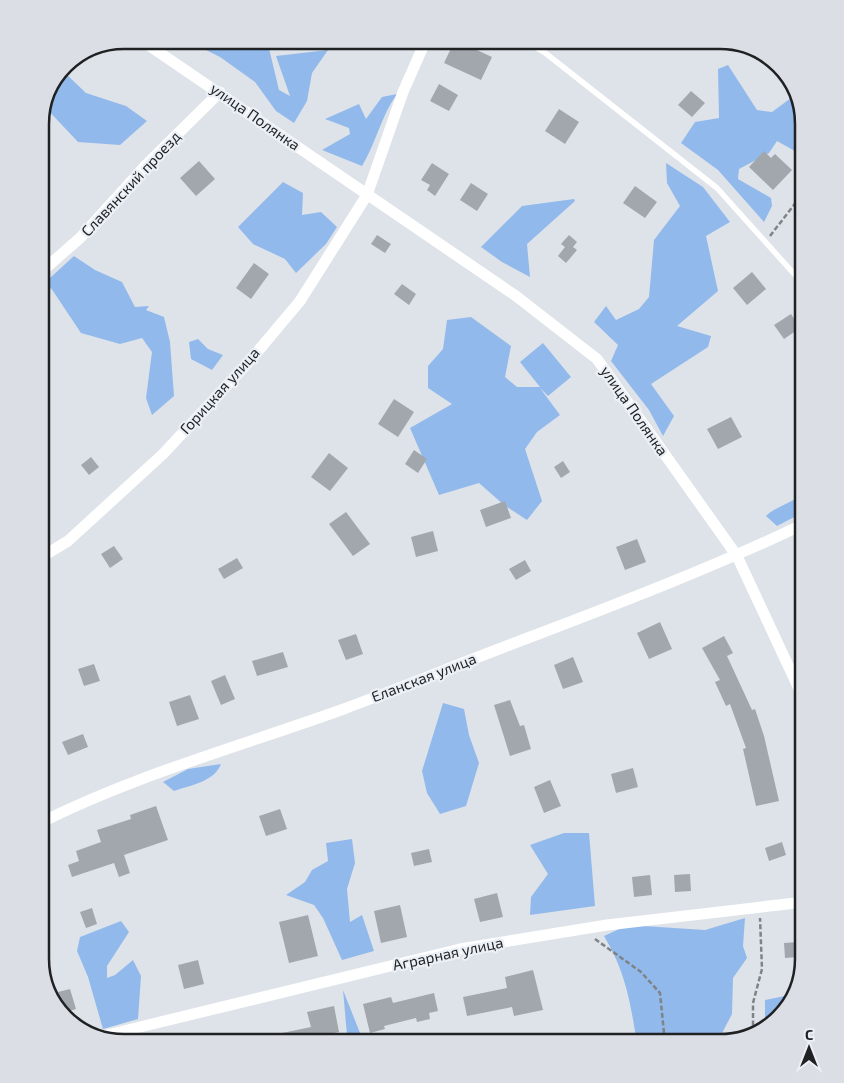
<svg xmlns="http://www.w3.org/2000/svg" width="844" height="1083" font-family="'Exo 2',sans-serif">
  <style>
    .green { fill: #92b9eb }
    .building { fill: #a2a7ad }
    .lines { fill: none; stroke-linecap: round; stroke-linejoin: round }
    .path { stroke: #7f8387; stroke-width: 2.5; stroke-dasharray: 5 2.5; stroke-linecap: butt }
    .lane { stroke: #fff; stroke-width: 5.5 }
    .street { stroke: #fff; stroke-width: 11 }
    .labels { text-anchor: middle; stroke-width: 4.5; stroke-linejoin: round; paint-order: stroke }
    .street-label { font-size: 15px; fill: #1f2123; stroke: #ebf0f6 }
    .rim { fill: none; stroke: #1f2123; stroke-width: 2.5 }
  </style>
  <rect width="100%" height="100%" fill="#dee3e9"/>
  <path class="green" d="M196,40H267L279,90L290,96L276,56L328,50L312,73L307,101L294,123L276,111L255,82L220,57L198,46Z
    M728,65L757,110L772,112L791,98H796L804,123V160L802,155L777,141L769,153L739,169L738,179L771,198L772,206L764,222L718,170L681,143L695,122L719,118L718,69Z
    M63,71L86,93L126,106L147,121L120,145L78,142L45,107Z
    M397,94C381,116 376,143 362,166L322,150L350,134L349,128L325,119L359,104L366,119L382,97Z
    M666,163L703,187L730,222L706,236L718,291L677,326L711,336L708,347L651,384L674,416L663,436L649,410L611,361L618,345L594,322L606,306L616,320L639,309L649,297L654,240L680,206L667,183Z
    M283,182L303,193L302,215L321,212L337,227L326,244L296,273L285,259L253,244L238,227Z
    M574,199L575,201L527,244L530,277L502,262L481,247L522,206Z
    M74,256L95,270L122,282L135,307L149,306L146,310L164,317L170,342L174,396L152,415L146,398L152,352L142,338L120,344L81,333L51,288L40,305V287Z
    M471,317L511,346L505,377L517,387H540L520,362L543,343L571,377L548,396L540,388L560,415L537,432L525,449L542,501L527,520L504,505L479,483L439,495L410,428L452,404L428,388V366L443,349L447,320Z
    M198,339L208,349L223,355L212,370L191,359L189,342Z
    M804,494V512L777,526L766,516C772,509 794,501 804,494Z
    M443,703L464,709L469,735L479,763L466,806L440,814L427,793L422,771Z
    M221,764C214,782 191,785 174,791L163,782L188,769Z
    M564,833H589L595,906L530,915L531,897L548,874L530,845Z
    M352,839L355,863L347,889L350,922L362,915L374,951L342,960L323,918L314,905L286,895L305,882L312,870L328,861L326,843Z
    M745,918L743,946L747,958L733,978L732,1014L719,1039L722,1043H637C630,1001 626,973 604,936L628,925L705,930Z
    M121,921L129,932L107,966V978L115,975L133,960L141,976L138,1019L103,1029L88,977L77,951L80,937Z
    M343,990L362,1038L383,1036L384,1043H340L347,1035Z
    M795,994L793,1001L765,1030V1000Z"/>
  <path class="building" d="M455,40L492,57L481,80L444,63Z
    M439,84L458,95L449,111L430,101Z
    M691,91L705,103L692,117L678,105Z
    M559,109L579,122L565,144L545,131Z
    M764,151L771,158L775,154L792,170L773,190L749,167Z
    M199,161L215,179L196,196L180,178Z
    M432,163L449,174L435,196L427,190L430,185L421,180Z
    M471,183L488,194L477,211L460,200Z
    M635,186L657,202L645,218L623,203Z
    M377,235L391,244L385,253L371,244Z
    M569,235L577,242L573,247L577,250L566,263L558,256L565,247L561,244Z
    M254,263L269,274L251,299L236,288Z
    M752,272L766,289L747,305L733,288Z
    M402,284L416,294L409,305L394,294Z
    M791,314L800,328L784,339L774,325Z
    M394,399L414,412L398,437L378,424Z
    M731,417L742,437L718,449L707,429Z
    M414,450L427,459L418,473L405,464Z
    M329,453L348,468L330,491L311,477Z
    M91,457L99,467L89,475L81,465Z
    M563,461L570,472L561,478L554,467Z
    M505,501L511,518L486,527L480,510Z
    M346,512L370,544L353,556L329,524Z
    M433,531L438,551L416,557L411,537Z
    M637,539L646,562L625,570L616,547Z
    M114,546L123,559L110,568L101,554Z
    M237,558L243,568L224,579L218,569Z
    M525,560L531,571L516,580L509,569Z
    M660,622L672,649L649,659L637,633Z
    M356,634L363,654L346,660L338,640Z
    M724,636L733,653L727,656L752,710L755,709L764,736L779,801L756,806L743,749L746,748L730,704L726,706L715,682L720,680L702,648Z
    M283,652L288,667L257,676L252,661Z
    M573,657L583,682L563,689L554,665Z
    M94,664L100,681L84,686L78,669Z
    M225,675L235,699L221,705L211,681Z
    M190,695L199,719L177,726L169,702Z
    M510,700L520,726L524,725L531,749L510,756L494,705Z
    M83,734L88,747L68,755L62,742Z
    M633,768L638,787L616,793L611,774Z
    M550,780L561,806L544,813L534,787Z
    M156,806L168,840L124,855L130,873L119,877L114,863L72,877L68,865L79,861L76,851L101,842L97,830L131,819L130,815Z
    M280,809L287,829L266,836L259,816Z
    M782,842L786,855L769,861L765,848Z
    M429,849L432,862L414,866L411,853Z
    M690,874L691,891L675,892L674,875Z
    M650,875L652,895L634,897L632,877Z
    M497,893L503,917L480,922L474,899Z
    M400,905L407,937L381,943L374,911Z
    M92,908L97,924L86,928L80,912Z
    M308,915L318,956L289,963L279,922Z
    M798,942L799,957L785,958L784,943Z
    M198,960L204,984L184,989L178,965Z
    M533,970L543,1010L514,1016L512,1007L467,1016L463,997L507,988L505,977Z
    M70,989L76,1009L62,1013L54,1006L50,994Z
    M434,993L438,1011L429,1013L430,1019L417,1022L416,1018L384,1026L385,1029L370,1033L363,1004L391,997L393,1003Z
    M334,1006L339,1032L297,1041V1043H258V1038L311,1027L307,1012Z"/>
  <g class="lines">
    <path class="path" d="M770,236L804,192
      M595,939L641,972L660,993L665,1043
      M753,1033V1003L762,969L760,918"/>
    <path class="lane" d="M523,40L544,52L717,188L804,285"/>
    <path class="street" d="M141,40L516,296L597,359L737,556L800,691L804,711
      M40,273L80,238L146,165L220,92
      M40,558L68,541L163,454L248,363L300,301L367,195L403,92L426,40
      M40,823C135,775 241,746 341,710C408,685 474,658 541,633C630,599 718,565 804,524
      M99,1037L460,949L607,925L804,902"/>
  </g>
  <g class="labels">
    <g class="street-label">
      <text transform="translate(255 117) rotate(35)" y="5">улица Полянка</text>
      <text transform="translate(131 184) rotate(-47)" y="5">Славянский проезд</text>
      <text transform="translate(220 391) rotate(-48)" y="5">Горицкая улица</text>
      <text transform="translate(634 411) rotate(55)" y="5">улица Полянка</text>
      <text transform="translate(424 678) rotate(-21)" y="5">Еланская улица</text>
      <text transform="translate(448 954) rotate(-12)" y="5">Аграрная улица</text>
    </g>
  </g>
  <path d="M0 0H844V1083H0ZM124 49H720A75 75 0 0 1 795 124V959A75 75 0 0 1 720 1034H124A75 75 0 0 1 49 959V124A75 75 0 0 1 124 49Z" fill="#dbdfe5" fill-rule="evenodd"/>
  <path class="rim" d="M124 49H720A75 75 0 0 1 795 124V959A75 75 0 0 1 720 1034H124A75 75 0 0 1 49 959V124A75 75 0 0 1 124 49Z"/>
  <g transform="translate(809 1048)" stroke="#ebf0f6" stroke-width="4" paint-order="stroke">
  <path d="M0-4L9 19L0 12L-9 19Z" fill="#1f2123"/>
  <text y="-8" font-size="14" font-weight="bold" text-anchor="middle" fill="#1f2123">С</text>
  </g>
</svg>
